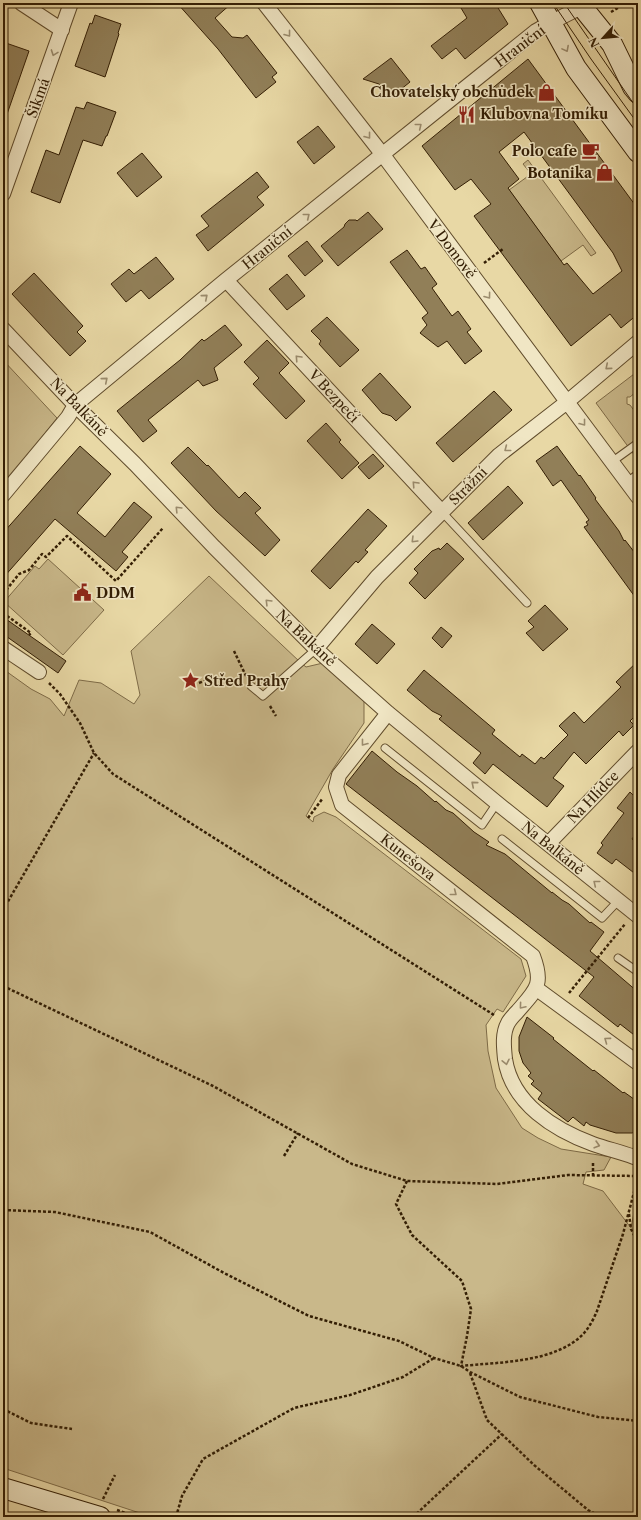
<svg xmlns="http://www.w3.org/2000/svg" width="641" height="1520" font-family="'Libre Caslon Text',serif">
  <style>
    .green { fill: #c9b88a; stroke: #7e6b47 }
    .building { fill: #917f58; stroke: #331e04; fill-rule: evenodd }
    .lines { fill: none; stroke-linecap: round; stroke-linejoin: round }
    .service-casing { stroke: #604c2c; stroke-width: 9 }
    .minor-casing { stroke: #604c2c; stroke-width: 16 }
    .secondary-casing { stroke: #331e04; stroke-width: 22 }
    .path { stroke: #331e04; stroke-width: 2.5; stroke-dasharray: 3 2; stroke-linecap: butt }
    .service { stroke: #f0e6c4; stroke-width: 7 }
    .minor { stroke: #f0e6c4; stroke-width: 14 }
    .secondary { stroke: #f0e6c4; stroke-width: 20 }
    .tram { stroke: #331e04; stroke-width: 1 }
    .oneway { stroke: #9b8c6e }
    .labels { text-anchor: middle; stroke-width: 3; stroke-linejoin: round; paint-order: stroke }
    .street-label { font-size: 14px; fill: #331e04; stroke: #f0e6c4 }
    .poi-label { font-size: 14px; font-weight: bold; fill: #331e04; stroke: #f0e6c4; text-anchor: end }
  </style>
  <rect width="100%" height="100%" fill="#e8d8a5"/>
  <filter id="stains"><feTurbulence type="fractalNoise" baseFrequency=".005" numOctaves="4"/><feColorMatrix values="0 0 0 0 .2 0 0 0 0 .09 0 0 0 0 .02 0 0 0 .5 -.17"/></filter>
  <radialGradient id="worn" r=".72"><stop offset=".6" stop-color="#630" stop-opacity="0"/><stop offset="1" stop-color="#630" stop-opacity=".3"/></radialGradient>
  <path class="green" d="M528,160L596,253L591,256L583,245L561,261L509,190L531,174L523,164Z
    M3,360L57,418L3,486Z
    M638,371V387L635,390L636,392L630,397H627V404L630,405L636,413L634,415L638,421V460L596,403Z
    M48,559L104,610L63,655L4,602L35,566L39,569Z
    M209,576L300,662L306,667L323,663L364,697V723L333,769L306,816L313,822L314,817L324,812L336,817L521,959L526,976L503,1012L497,1009L486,1025L488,1051L496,1088L522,1128L538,1138L561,1149L611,1157L604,1170L586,1172L583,1184L603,1191L631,1228L636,1202H638V1517H152L3,1468V669L31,689L50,699L64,716L79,680L101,683L134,704L140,695L131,651Z"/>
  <path class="building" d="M177,3H232L215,18L232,37L243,38L247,35L277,73L272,77L276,82L256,98L218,49Z
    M458,3H495L508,24L465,59L456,48L442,59L431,46L467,18Z
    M95,15L121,24L118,33L119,34L105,77L75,66L90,23L92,24Z
    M3,42L29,51L5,120L3,119Z
    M391,58L410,82L390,98L379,84L363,79Z
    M528,59L638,209V314L621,328L610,314L571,346L474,216L491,204L471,179L455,190L422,146ZM524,132L613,253L622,271L593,294L567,263L564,265L508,188L519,179L499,152Z
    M87,102L116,112L107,136H106L102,146L83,140L60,203L31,192L46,150L59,155L76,107L84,109Z
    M318,126L335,147L314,164L297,142Z
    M142,153L162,177L137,197L117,173Z
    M257,172L269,187L257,197L264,205L208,251L196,235L209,226L201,216Z
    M368,212L383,229L338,266L321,246L344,227L345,224L349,220H356L357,221Z
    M307,241L323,261L305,276L288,256Z
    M407,250L421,269L425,267L437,284L432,288L452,316L458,311L471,329L467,332L482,351L465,364L447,341L438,347L420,333L427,325L422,318L428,313L390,262Z
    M156,257L174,279L149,299L141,290L126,302L111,284L129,269L134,274Z
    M34,273L83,326L77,332L86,341L70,356L12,294Z
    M287,274L305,296L287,310L269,289Z
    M327,317L359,350L340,367L319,344L321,341L311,331Z
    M225,325L242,345L214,368L218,380L203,386L198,380L148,420L157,431L143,442L117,411L180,360L202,339L204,341L207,339Z
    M267,340L289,363L279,373L305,401L286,419L253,384L259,378L244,362Z
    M380,373L411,407L396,421L391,416L382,413L362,390Z
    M494,391L512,410L453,462L436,443Z
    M326,423L341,440L339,442L359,463L342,479L307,441Z
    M80,446L111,474L77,513L105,537L134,502L152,517L122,552L128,557L116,571L55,519L3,578V533Z
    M557,446L579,476L580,475L596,498L595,499L619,531L624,541L625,540L638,557V601L584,527L588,525L586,522L589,520L561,480L553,486L536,461Z
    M188,447L207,466L208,465L239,498L245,492L261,508L255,513L280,540L265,556L216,511L171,463Z
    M373,454L384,466L369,479L358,467Z
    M508,486L523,503L483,540L468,523Z
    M368,509L387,526L365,550L368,552L358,563L356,561L330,589L311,571Z
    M447,543L464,559L425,599L409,583L418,573L414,569L432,551L439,548L440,550Z
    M545,605L568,629L543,651L526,633L534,627L528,621Z
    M3,617L66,661L58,673L3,634Z
    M372,624L395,644L377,664L355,644Z
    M441,627L452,636L442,648L432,638Z
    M638,661V713L630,721L634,725L623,736L619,731L586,764L574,752L553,778L564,786L547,807L493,764L485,774L473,763L481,753L439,719L442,716L432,711L407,690L424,670L495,730L492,734L520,757L522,754L535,764L541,757L544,759L568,735L559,726L574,712L584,723L621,687L616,682Z
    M372,751L397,772L417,786L435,802L436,801L446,810L453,813L474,832L489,842L486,845L505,854L552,893V892L562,900L569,904L590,923L591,922L604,932L590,951L638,992V1038L620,1024L618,1027L579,996L594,977L346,784Z
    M630,792L636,798L638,795V830L632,839L638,844V876L616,859L612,864L597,853L603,845L601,843L624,813L617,808Z
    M527,1017L554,1038L553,1039L593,1071L594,1070L623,1093L624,1092L638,1102V1131L632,1133H616L590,1125L586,1122L584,1126L573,1117L568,1122L538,1099L542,1093L531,1084L534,1081L528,1076L531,1073L523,1063L519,1051V1037Z"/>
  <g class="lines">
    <defs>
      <path id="service" d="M613,461L638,443
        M627,482L638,474
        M442,512L527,603
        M251,686L263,696L316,649
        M385,748L482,825L497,803
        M502,839L602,918L618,901
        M618,958L638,972"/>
      <path id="minor" d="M21,3L62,30
        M264,3L383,155L638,497
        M3,194L71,3
        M226,280L442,512
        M3,329L75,405L135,464L214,547L316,649L388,713L497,803L638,916
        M3,495L68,417L75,405L226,280L536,31L552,22L589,3
        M3,648L39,672
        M316,649L377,577L499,455L567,402L638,342
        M388,713L339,775L336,787L342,805L533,956C544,985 536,990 517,1012C514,1015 510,1019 508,1023C502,1034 504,1048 505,1059C512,1104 555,1130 593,1144C607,1149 621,1152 634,1157L638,1154
        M548,844L638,751
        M537,989L638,1063"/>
      <path id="secondary" d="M540,3L576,68L638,152
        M579,3L612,44L633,87L638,93
        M3,1488L100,1517"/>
    </defs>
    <use href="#service" class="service-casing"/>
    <use href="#minor" class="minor-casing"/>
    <use href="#secondary" class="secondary-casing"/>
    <path class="path" d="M611,12L626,3
      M484,263L503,249
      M3,594L19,574L29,570L42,554L46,557L67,536L116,581L163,528
      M3,613L31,633L29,635
      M234,651L246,676
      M49,683L60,694L80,723L94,753L113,774L494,1015
      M199,683C214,677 226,678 241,683
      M270,706L276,716
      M308,818L323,798
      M3,910L94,753
      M3,986L213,1086L352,1164L407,1181L497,1184L568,1175L638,1176
      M569,993L625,924
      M284,1156L298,1133
      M593,1176V1161
      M407,1181L396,1204L412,1235L462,1281L471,1309L467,1336L461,1366C499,1362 558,1363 585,1332C590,1326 594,1318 597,1311L623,1234L638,1177
      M3,1210L55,1212L150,1232L224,1273L309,1316L399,1341L434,1358L461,1366L470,1372L520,1397L598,1417L638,1421
      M629,1214L631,1229L638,1243
      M470,1373L487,1420L534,1465L588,1510L601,1517
      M3,1409L31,1423L72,1429
      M103,1499L115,1475
      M117,1510L137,1517
      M176,1517L182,1496L203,1459L294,1408L350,1395L403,1377L434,1358
      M413,1517L502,1434"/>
    <use href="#service" class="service"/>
    <use href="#minor" class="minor"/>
    <use href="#secondary" class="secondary"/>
    <path class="tram" d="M553,3L591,59L638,124
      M564,3L638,110"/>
  </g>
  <defs><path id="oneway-chevron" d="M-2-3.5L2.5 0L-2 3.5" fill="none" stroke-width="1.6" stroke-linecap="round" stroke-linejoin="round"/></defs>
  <g class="oneway">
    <use href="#oneway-chevron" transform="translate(288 34) rotate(52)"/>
    <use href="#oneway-chevron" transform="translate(566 49) rotate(62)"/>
    <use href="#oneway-chevron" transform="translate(54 53) rotate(110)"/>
    <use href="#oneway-chevron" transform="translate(419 126) rotate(-39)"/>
    <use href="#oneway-chevron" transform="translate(368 136) rotate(52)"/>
    <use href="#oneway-chevron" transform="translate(307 216) rotate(-39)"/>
    <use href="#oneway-chevron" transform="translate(488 296) rotate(53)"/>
    <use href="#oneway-chevron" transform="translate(205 297) rotate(-40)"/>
    <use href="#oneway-chevron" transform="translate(298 358) rotate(-133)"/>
    <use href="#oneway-chevron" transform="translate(608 367) rotate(140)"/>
    <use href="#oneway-chevron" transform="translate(105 380) rotate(-40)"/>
    <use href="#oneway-chevron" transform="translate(583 423) rotate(52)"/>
    <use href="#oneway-chevron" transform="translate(507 449) rotate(142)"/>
    <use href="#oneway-chevron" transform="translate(415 484) rotate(-133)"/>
    <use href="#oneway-chevron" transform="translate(178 509) rotate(-134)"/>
    <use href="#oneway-chevron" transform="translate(414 540) rotate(135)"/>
    <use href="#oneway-chevron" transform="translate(268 602) rotate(-135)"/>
    <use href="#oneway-chevron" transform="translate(364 743) rotate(128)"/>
    <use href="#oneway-chevron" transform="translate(474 784) rotate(-140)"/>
    <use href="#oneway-chevron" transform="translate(596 883) rotate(-141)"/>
    <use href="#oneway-chevron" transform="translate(454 893) rotate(38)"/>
    <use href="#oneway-chevron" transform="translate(522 1006) rotate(130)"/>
    <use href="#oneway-chevron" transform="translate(607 1040) rotate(-144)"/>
    <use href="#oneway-chevron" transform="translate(506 1062) rotate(78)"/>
    <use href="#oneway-chevron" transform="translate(597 1145) rotate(16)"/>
  </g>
  <defs>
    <symbol id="shop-bare" viewBox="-9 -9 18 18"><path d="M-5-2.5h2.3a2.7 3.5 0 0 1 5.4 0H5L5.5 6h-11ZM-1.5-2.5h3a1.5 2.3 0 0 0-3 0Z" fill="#8f2418" stroke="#f0e6c4" stroke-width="2.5" paint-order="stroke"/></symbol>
    <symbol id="restaurant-bare" viewBox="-9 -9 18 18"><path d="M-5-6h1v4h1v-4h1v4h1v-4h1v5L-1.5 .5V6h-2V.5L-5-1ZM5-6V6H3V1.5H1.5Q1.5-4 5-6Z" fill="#8f2418" stroke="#f0e6c4" stroke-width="2.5" paint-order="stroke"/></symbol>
    <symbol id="cafe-bare" viewBox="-9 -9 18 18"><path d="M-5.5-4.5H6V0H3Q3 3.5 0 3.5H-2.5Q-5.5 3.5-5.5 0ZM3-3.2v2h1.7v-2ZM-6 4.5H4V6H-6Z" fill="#8f2418" stroke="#f0e6c4" stroke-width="2.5" paint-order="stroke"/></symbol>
    <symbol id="civic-bare" viewBox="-9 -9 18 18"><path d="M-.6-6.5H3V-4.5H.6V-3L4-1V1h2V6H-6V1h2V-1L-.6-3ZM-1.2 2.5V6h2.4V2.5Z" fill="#8f2418" stroke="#f0e6c4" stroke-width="2.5" paint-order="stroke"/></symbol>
    <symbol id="sight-bare" viewBox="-9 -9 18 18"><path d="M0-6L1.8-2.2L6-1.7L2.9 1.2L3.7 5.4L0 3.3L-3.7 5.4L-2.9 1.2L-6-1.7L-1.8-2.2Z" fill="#8f2418" stroke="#f0e6c4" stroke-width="2.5" paint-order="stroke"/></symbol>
  </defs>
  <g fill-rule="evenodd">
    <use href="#shop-bare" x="534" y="80" width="25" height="25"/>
    <use href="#restaurant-bare" x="454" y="102" width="25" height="25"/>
    <use href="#cafe-bare" x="578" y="138" width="25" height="25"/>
    <use href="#shop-bare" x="592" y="160" width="25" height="25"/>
    <use href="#civic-bare" x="70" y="580" width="25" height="25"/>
    <use href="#sight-bare" x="178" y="668" width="25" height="25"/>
  </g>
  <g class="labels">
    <g class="street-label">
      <text transform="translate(520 46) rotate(-37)" y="5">Hraniční</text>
      <text transform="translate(38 98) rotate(-70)" y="5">Šikmá</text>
      <text transform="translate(267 248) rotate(-39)" y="5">Hraniční</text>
      <text transform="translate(452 249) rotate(53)" y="5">V Domově</text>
      <text transform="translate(334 396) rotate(47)" y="5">V Bezpečí</text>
      <text transform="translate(79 407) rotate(46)" y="5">Na Balkáně</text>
      <text transform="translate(468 486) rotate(-45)" y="5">Strážní</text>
      <text transform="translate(306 638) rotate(43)" y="5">Na Balkáně</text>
      <text transform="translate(593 797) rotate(-46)" y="5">Na Hlídce</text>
      <text transform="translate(553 848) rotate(39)" y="5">Na Balkáně</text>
      <text transform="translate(408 857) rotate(38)" y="5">Kunešova</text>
    </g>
    <g class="poi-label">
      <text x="534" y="97">Chovatelský obchůdek</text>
      <text x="480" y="119" text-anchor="start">Klubovna Tomíku</text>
      <text x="577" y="156">Polo cafe</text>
      <text x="592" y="178">Botanika</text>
      <text x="96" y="598" text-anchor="start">DDM</text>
      <text x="204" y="686" text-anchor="start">Střed Prahy</text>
    </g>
  </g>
  <rect width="641" height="1520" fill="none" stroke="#e8d8a5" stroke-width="16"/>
  <rect x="4" y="4" width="633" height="1512" fill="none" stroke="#331e04" stroke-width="2"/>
  <rect x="8" y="8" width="625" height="1504" fill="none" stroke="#331e04"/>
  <g transform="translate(603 38) rotate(243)" stroke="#f0e6c4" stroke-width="3" paint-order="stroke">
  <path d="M0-3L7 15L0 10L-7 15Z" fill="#331e04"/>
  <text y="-6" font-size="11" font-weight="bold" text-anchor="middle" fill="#331e04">N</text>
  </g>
  <rect width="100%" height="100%" filter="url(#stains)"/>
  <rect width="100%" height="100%" fill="url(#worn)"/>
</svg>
